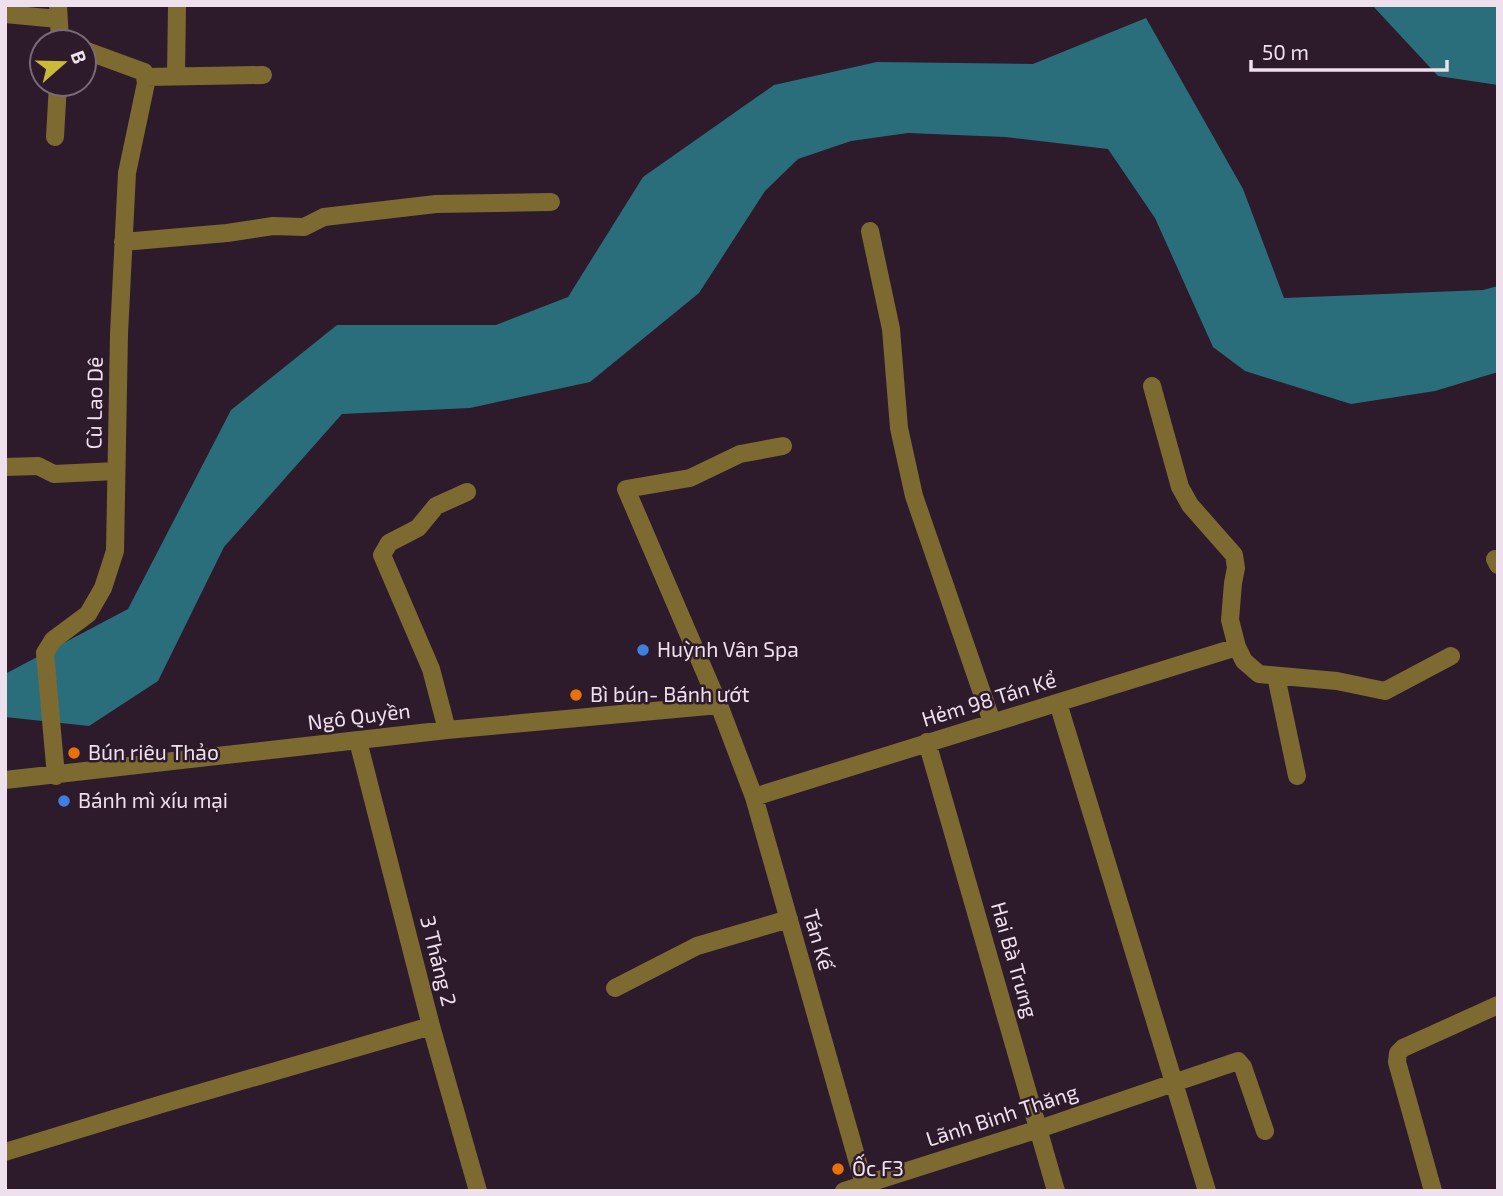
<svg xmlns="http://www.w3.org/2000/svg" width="1503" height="1196" font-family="'Exo 2',sans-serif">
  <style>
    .water { fill: #2a6e7c }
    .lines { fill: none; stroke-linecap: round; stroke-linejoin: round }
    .minor { stroke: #7d6a31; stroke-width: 18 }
    .shop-dot { fill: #3f7fe0; stroke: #2d1a2b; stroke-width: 2.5 }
    .food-dot { fill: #e8710a; stroke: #2d1a2b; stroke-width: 2.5 }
    .labels { text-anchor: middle; stroke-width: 5; stroke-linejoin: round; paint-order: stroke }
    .street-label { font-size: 21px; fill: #eee0ec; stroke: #2d1a2b }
    .poi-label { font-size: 21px; fill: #eee0ec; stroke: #2d1a2b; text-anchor: start }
  </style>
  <rect width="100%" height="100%" fill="#2d1a2b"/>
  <path class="water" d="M1372,5H1498V85L1438,76Z
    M1146,18L1243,189L1284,298L1483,290L1498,286V372L1435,391L1351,404L1245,371L1213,347L1155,218L1108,149L1005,137L908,133L851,141L798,159L765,191L699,293L590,382L470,408L342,414L224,547L158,681L89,726L5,717V674L128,609L231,410L337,325H496L568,297L643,177L774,85L877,62L1033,64Z"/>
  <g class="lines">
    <path class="minor" d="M58,5L60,40
      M5,14L58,19
      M176,76L177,5
      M146,77L263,75
      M55,137L58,84
      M870,231L891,329L899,428L914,496L992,722
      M123,242L227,233L273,226L304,227L324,217L436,204L551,202
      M1152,386L1180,487L1190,505L1234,555L1236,568L1233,583L1230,620L1237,647L1244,661L1259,674L1337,681L1385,691L1451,656
      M783,446L740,454L690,478L626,489L719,705L754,797L866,1191
      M5,467L38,466L54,474L116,471
      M1495,559L1498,565
      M1276,676L1297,776
      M1058,703L1207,1191
      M447,730L431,669L382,555L389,543L418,528L436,506L467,492
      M358,741L431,1026L478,1191
      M927,742L1056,1191
      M56,776L45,653L53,640L88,614L103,588L115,551L119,334L127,173L146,83L144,72L84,50
      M5,780L447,730L719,705
      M754,797L1237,647
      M615,988L697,946L789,919
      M5,1152L162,1104L431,1026
      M844,1191L1039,1129L1238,1061L1243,1067L1265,1131
      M1433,1191L1397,1062L1398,1053L1403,1048L1498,1005"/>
  </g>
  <g class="shop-dot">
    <circle cx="643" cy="650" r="7"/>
    <circle cx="64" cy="801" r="7"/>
  </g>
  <g class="food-dot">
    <circle cx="576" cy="695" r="7"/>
    <circle cx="74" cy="753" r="7"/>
    <circle cx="838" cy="1169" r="7"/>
  </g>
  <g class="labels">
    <g class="street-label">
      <text transform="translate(95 403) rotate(-89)" y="7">Cù Lao Dê</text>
      <text transform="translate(989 700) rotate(-17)" y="7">Hẻm 98 Tán Kể</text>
      <text transform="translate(359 717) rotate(-7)" y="7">Ngô Quyền</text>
      <text transform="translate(818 940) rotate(74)" y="7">Tán Kế</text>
      <text transform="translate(1014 960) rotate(74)" y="7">Hai Bà Trưng</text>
      <text transform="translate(438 961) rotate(76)" y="7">3 Tháng 2</text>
      <text transform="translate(1002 1116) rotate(-18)" y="7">Lãnh Binh Thăng</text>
    </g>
    <g class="poi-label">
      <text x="657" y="657">Huỳnh Vân Spa</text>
      <text x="590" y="702">Bì bún- Bánh ướt</text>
      <text x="88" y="760">Bún riêu Thảo</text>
      <text x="78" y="808">Bánh mì xíu mại</text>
      <text x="852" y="1176">Ốc F3</text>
    </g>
  </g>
  <rect width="1503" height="1196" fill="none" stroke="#eee0ec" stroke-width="14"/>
  <g transform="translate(63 63) rotate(70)"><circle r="33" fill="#2d1a2b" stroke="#7a6978" stroke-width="2"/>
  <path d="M0-5L12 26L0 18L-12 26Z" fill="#caba3a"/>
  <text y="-10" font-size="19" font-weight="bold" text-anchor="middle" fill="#eee0ec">B</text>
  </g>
  <path d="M1251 60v10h196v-10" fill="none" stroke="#eee0ec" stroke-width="3.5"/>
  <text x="1262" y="60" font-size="21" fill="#eee0ec" stroke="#2d1a2b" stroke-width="5" paint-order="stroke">50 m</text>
</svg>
